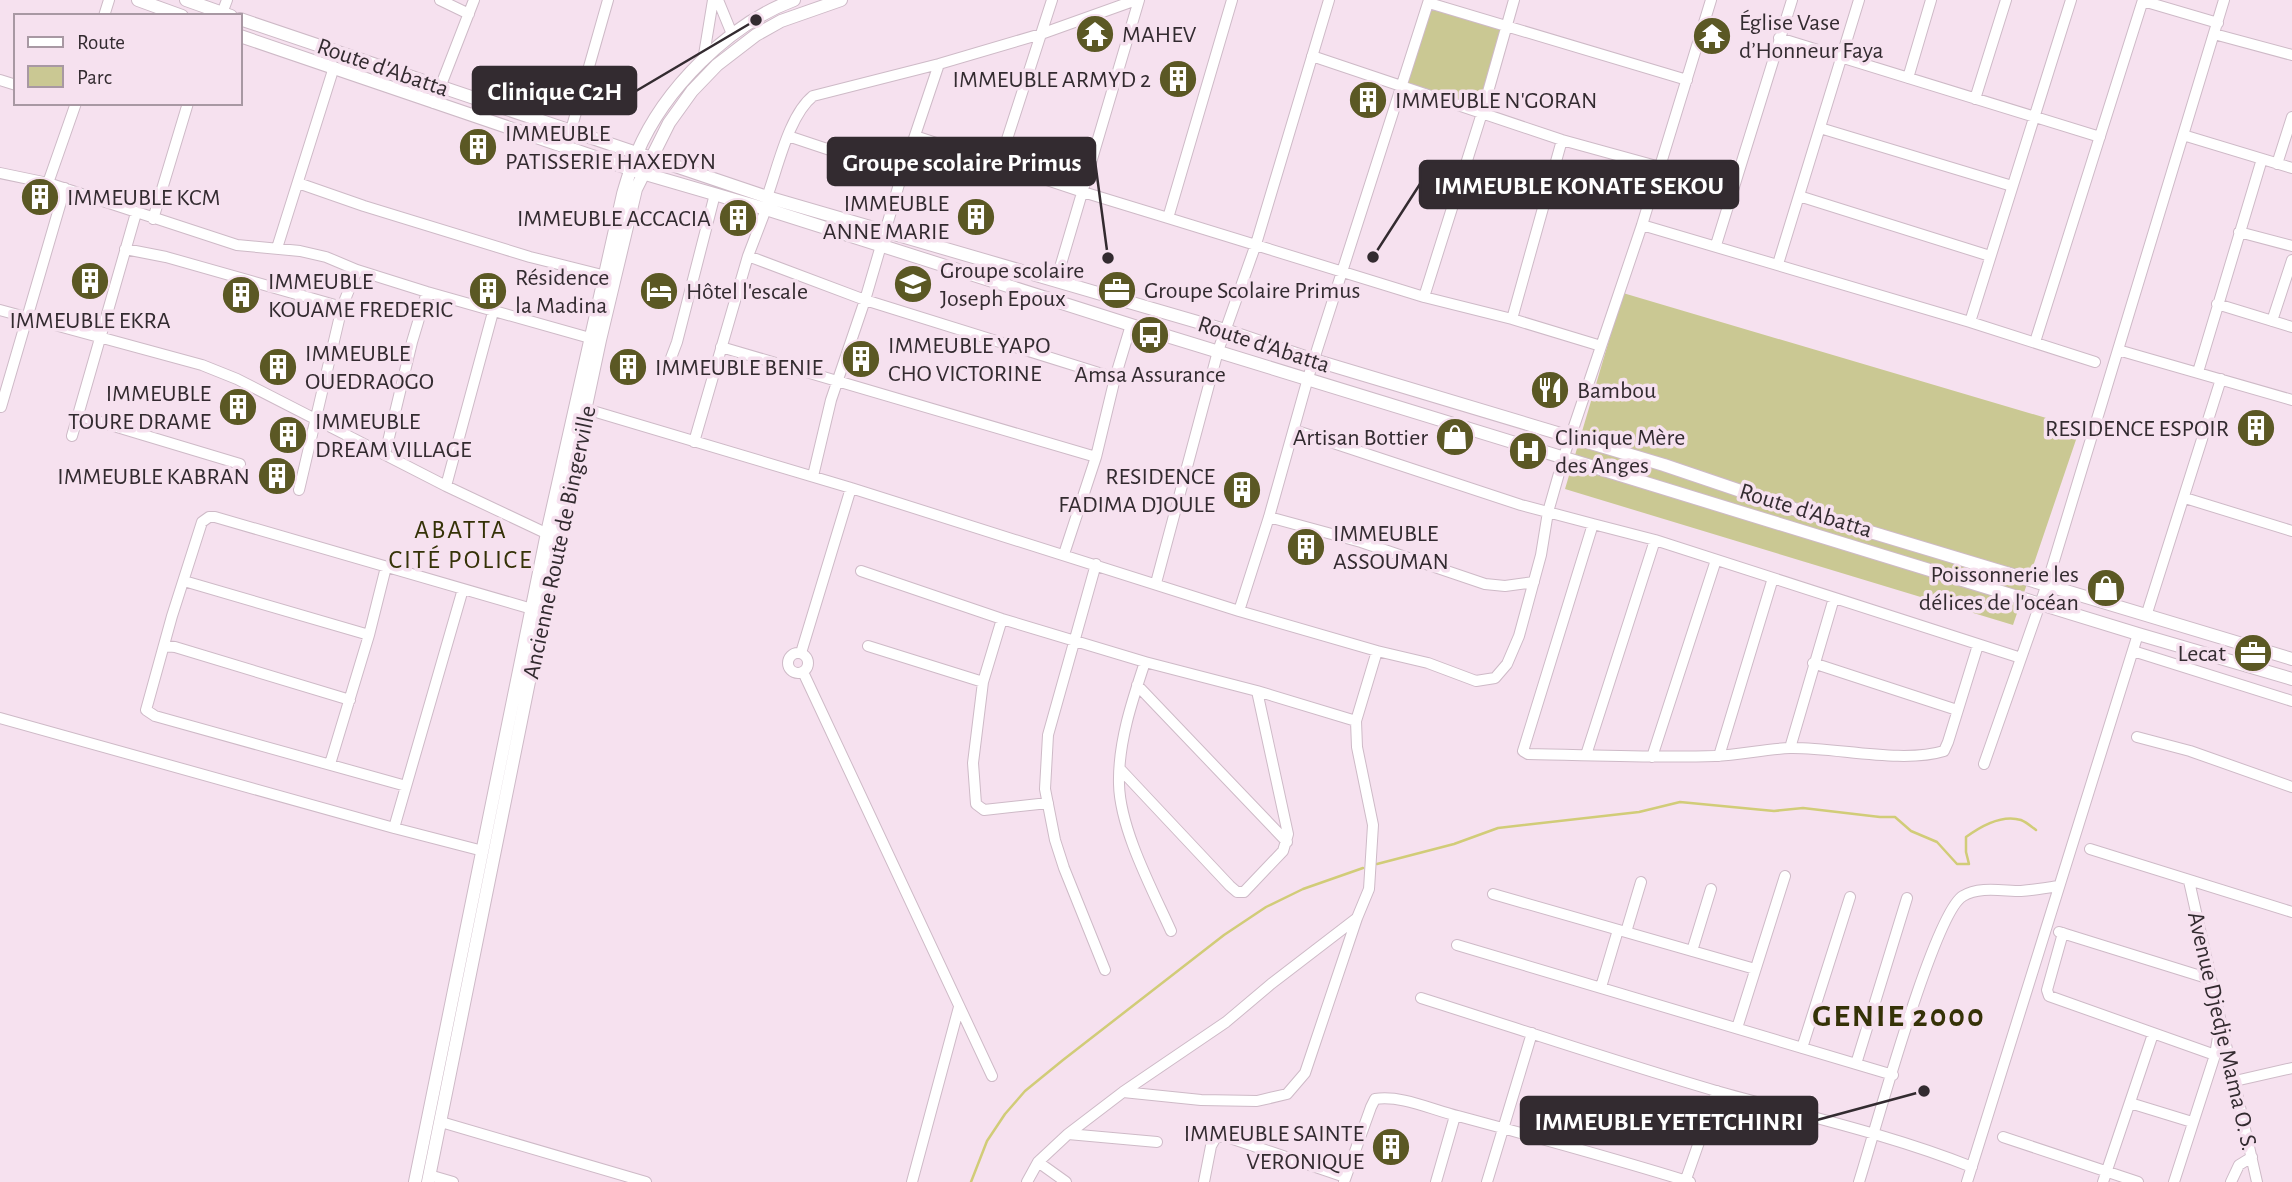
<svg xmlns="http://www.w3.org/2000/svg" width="2292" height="1182" font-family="'Alegreya Sans',sans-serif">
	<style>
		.green { fill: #cac893 }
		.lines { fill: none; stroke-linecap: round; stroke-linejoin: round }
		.stream { stroke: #d1cc78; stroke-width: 2.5 }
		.minor-casing { stroke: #cebac7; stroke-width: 12 }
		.tertiary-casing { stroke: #cebac7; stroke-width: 14 }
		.minor { stroke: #fff; stroke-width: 10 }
		.tertiary { stroke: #fff; stroke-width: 12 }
		.labels { text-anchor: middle; stroke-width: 7; stroke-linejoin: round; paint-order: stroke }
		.poi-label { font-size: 24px; fill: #332b30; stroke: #f6e1ef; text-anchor: start }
		.street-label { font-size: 24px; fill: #332b30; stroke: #f6e1ef }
		.neighbourhood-label { font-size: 26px; letter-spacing: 2px; fill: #353207; stroke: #f6e1ef }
		.district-label { font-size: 32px; font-weight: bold; letter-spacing: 2px; fill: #353207; stroke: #f6e1ef }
		.leader { fill: none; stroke: #332b30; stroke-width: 2.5 }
		.callout-dot { fill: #332b30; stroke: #f6e1ef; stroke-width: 2.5 }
		.callout { fill: #332b30; stroke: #332b30; stroke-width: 2.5 }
		.callout-label { font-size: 26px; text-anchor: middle; font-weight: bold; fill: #fff }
	</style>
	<rect width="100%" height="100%" fill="#f6e1ef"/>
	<path class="green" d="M1431,7L1503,28L1478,111L1406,84Z
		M1623,293L2080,428L2013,625L1565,489Z"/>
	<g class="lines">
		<path class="stream" d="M1377,864L1454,844L1498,828L1639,812L1680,802L1774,811L1803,808L1880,817H1895L1911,831L1937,842L1957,864H1969L1966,852V837C1981,826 2002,814 2021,820C2026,822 2032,827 2036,830
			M971,1182L987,1141L1005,1114L1025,1091L1063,1060L1224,935L1266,907L1303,889L1363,868"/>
		<g class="minor-casing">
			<path id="minor" d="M440,0L469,14
				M718,0L732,34
				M1232,0L1168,218L1424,297L1512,319L1601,346
				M2143,1L2218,23
				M1429,3L1687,80
				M104,16L109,0
				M221,16L227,0
				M2214,34L2292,55
				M1779,38L2100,137
				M1312,56L1562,140L1660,167
				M703,61L713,0
				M1908,78L1931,0
				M0,80L16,85
				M1975,99L2006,0
				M434,103L474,0
				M1820,128L2012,186
				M571,130L608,0
				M2183,135L2292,168
				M788,136L902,174L939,64
				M915,136L1083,192L1168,218
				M999,164L1052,0
				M2277,164L2292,117
				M0,173L48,183L237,245L300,251L326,257L357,270L427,292L597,340
				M48,183L76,103
				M298,183L364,206L530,257L610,277
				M1799,196L1990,256
				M767,197C778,167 789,115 813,96L939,64L1041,34L1136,0
				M153,219L188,103
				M1642,225L1970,322L2095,362
				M2239,232L2292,246
				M1716,245L1792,0
				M277,248L334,67
				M125,249L166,257L342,307
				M748,256L865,300L1115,378
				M1778,264L1859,0
				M1056,281L1139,0
				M1424,297L1482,113L1514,0
				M2217,304L2292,327
				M0,310L202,365L237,379L446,486L552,536
				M1512,319L1562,140
				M2272,321L2292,260
				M1970,322L2071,0
				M2035,342L2143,0
				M721,347L1096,457L1115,378L1131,325
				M2118,350L2292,400
				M668,366L677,342L715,194
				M2198,372L2262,159
				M1,407L65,188
				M586,409L851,488L1239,611L1377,651L1428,663L1476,681L1495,678L1507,664L1519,636L1541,555L1548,512L1564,456L1642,225L1711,0
				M77,415L240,464
				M1294,430L1521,505L1593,524
				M72,436L136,213
				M694,442L748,256L766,209
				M385,454L412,342L427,292
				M813,476L831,400L865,300L902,174
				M446,486L493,312
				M299,490L342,307L357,270
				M2185,498L2292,531
				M1269,517L1361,542L1485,584L1505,586L1534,582
				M1064,554L1096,457
				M1096,564L1048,735L1045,789L1055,840L1064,868L1105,970
				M861,571L1002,619L1145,662L1257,691L1356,721
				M184,581L369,635
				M1156,583L1218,351L1256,244L1329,0
				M463,589L394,828L483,851
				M1239,611L1269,517L1308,378L1429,0
				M2147,613L2221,379
				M1002,619L983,682L973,763L976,804L984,810L1048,803
				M1978,645L1948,742L1944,751C1902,764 1835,747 1790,748C1765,749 1740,755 1715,756C1653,758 1590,755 1528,754L1523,751L1593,524L1655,540L2021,658
				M164,646L175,647L350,700
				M868,646L983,682
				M2133,651L2292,701
				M788 663a10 10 0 1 1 20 0a10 10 0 1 1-20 0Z
				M801,653L851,488
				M1145,662C1132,701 1118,743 1119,784C1120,829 1152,889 1171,931
				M1813,663L1957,710
				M803,672L992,1076
				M1137,685L1287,842
				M0,718L394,828
				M2137,737L2190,751L2292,787
				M1790,748L1834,598
				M1586,755L1655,540
				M1719,756L1773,578
				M1652,757L1716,560
				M330,764L369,635L386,567
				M1984,764L2047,584L2224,0
				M1121,770L1230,886L1237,892H1244L1283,851L1288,834L1257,691
				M406,786L155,716L146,710L172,616L202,522L209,517H215L539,611
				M2090,849L2292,912
				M2189,881L2257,1182
				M1493,894L1755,969
				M1626,932L1641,882
				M2059,932L2210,979
				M2063,933L2047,990L2049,996L2215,1055
				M1457,945L1893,1075
				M1692,951L1711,889
				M1601,987L1618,930
				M1421,998C1519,1029 1617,1062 1716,1091C1802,1115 1889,1134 1972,1167
				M1737,1028L1785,876
				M1802,1048L1850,897
				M1856,1064L1907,898
				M2235,1081L2292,1068
				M1123,1092L1201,1100L1257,1101L1287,1094L1305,1073L1357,918
				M2130,1103L2192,1122
				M441,1122L646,1182
				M1068,1134L1157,1142
				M2003,1137L2138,1182
				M1038,1162L1066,1182
				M429,1175L453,1182
				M912,1182L959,1007
				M1027,1182L1038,1162L1068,1134L1123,1092L1226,1022L1271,984L1357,918L1369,889L1373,825L1357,747L1356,721L1377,651
				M1204,1182L1211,1146L1216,1137H1227L1345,1177
				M1344,1182L1371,1107L1375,1099C1403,1095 1432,1110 1458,1116C1536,1137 1613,1158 1690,1182
				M1436,1182L1455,1116
				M1487,1182L1532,1033
				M1685,1182L1717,1091
				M1859,1182C1873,1138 1934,912 1963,896C1979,886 2003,891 2021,891C2034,890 2046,888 2058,886
				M1967,1182L2138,634
				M2103,1182L2153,1034
				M2174,1182L2215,1055L2220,1025
				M2231,1182L2239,1165L2252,1157"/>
		</g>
		<g class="tertiary-casing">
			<path id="tertiary" d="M138,0L182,16
				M186,0L231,16
				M240,19L767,197L1225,330L1314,360L1664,465L1794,509L2292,659
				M240,36L642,173L766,209L1131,325L2138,634L2292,679
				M415,1182L547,533L623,194C627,180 631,166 637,153C664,89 729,24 794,0
				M428,1182L558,538L600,340L636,189L669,123L692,91L717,65L756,35L781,21L841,0"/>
		</g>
		<use href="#minor" class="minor"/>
		<use href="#tertiary" class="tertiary"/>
	</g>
	<defs>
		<g id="temple-disc" transform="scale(2.0125)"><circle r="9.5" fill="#5b5824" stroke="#f6e1ef"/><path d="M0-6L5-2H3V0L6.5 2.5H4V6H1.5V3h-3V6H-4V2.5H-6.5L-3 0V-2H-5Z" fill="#fff"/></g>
		<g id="building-disc" transform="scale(2.0125)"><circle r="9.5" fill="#5b5824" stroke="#f6e1ef"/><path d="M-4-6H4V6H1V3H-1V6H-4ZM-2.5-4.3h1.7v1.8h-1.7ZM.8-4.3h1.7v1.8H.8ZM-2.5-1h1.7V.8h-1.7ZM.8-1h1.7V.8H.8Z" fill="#fff"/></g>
		<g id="school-disc" transform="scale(2.0125)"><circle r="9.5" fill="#5b5824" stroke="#f6e1ef"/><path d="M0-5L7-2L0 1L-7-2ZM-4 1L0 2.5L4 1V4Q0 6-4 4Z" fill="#fff"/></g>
		<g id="office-disc" transform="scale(2.0125)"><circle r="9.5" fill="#5b5824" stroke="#f6e1ef"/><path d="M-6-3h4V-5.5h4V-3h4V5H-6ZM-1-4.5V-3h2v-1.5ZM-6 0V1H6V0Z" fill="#fff"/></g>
		<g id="hotel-disc" transform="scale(2.0125)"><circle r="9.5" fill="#5b5824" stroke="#f6e1ef"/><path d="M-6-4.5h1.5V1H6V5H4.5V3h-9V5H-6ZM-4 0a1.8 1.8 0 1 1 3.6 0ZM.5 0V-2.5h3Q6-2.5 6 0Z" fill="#fff"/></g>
		<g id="bus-disc" transform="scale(2.0125)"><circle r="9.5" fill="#5b5824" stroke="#f6e1ef"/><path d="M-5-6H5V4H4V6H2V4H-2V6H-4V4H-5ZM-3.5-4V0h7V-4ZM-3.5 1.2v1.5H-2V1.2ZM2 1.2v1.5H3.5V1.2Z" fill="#fff"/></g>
		<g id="restaurant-disc" transform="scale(2.0125)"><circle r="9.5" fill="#5b5824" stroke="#f6e1ef"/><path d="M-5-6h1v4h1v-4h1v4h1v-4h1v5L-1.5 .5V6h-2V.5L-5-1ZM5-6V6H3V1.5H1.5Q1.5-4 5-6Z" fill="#fff"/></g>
		<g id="shop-disc" transform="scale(2.0125)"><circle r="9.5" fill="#5b5824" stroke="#f6e1ef"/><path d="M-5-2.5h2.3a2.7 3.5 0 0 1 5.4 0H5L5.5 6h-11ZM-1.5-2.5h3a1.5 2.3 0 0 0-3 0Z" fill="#fff"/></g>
		<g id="hospital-disc" transform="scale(2.0125)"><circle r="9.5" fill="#5b5824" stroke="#f6e1ef"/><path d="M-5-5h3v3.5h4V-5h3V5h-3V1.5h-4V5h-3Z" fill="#fff"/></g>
	</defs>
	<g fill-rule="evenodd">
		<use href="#temple-disc" x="1095" y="34"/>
		<use href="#temple-disc" x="1712" y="36"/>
		<use href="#building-disc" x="1178" y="79"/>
		<use href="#building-disc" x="1368" y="100"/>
		<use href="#building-disc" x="478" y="147"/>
		<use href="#building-disc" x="40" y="197"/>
		<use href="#building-disc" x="976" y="217"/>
		<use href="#building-disc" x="738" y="218"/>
		<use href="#building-disc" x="90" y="281"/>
		<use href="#school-disc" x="913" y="284"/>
		<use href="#office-disc" x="1117" y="290"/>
		<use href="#building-disc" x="488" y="291"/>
		<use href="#hotel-disc" x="659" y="291"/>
		<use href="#building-disc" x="241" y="295"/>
		<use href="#bus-disc" x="1150" y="335"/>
		<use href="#building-disc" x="861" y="359"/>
		<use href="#building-disc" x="278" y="367"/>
		<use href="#building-disc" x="628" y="367"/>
		<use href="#restaurant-disc" x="1550" y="390"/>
		<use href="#building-disc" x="238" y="407"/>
		<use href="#building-disc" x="2256" y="428"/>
		<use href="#building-disc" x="288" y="435"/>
		<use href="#shop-disc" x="1455" y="437"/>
		<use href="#hospital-disc" x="1528" y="451"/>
		<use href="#building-disc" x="277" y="476"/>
		<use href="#building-disc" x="1242" y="490"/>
		<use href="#building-disc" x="1306" y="547"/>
		<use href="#shop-disc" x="2106" y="588"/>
		<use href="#office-disc" x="2253" y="653"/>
		<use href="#building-disc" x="1391" y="1147"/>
	</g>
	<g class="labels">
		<g class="poi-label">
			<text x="1739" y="30">Église Vase<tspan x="1739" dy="28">d’Honneur Faya</tspan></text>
			<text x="1122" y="42">MAHEV</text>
			<text x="1151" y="87" text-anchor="end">IMMEUBLE ARMYD 2</text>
			<text x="1395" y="108">IMMEUBLE N'GORAN</text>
			<text x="505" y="141">IMMEUBLE<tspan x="505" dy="28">PATISSERIE HAXEDYN</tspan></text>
			<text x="67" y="205">IMMEUBLE KCM</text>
			<text x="949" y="211" text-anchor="end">IMMEUBLE<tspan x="949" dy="28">ANNE MARIE</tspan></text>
			<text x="711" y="226" text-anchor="end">IMMEUBLE ACCACIA</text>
			<text x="940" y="278">Groupe scolaire<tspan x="940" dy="28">Joseph Epoux</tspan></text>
			<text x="515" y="285">Résidence<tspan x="515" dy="28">la Madina</tspan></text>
			<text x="268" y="289">IMMEUBLE<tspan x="268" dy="28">KOUAME FREDERIC</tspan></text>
			<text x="1144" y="298">Groupe Scolaire Primus</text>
			<text x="686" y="299">Hôtel l'escale</text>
			<text x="90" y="328" text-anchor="middle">IMMEUBLE EKRA</text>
			<text x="888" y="353">IMMEUBLE YAPO<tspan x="888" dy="28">CHO VICTORINE</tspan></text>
			<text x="305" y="361">IMMEUBLE<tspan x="305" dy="28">OUEDRAOGO</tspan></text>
			<text x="655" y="375">IMMEUBLE BENIE</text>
			<text x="1150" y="382" text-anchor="middle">Amsa Assurance</text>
			<text x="1577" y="398">Bambou</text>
			<text x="211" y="401" text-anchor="end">IMMEUBLE<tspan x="211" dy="28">TOURE DRAME</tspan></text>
			<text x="315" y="429">IMMEUBLE<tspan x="315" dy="28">DREAM VILLAGE</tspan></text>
			<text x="2229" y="436" text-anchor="end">RESIDENCE ESPOIR</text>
			<text x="1428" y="445" text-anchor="end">Artisan Bottier</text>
			<text x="1555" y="445">Clinique Mère<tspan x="1555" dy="28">des Anges</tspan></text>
			<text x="250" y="484" text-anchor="end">IMMEUBLE KABRAN</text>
			<text x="1215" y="484" text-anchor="end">RESIDENCE<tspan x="1215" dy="28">FADIMA DJOULE</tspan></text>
			<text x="1333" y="541">IMMEUBLE<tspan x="1333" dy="28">ASSOUMAN</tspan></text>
			<text x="2079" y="582" text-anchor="end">Poissonnerie les<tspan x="2079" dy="28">délices de l'océan</tspan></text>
			<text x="2226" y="661" text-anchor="end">Lecat</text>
			<text x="1364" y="1141" text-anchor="end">IMMEUBLE SAINTE<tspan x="1364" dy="28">VERONIQUE</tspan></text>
		</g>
		<g class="street-label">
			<text transform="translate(383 67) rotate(19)" y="8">Route d'Abatta</text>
			<text transform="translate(1264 344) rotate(18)" y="8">Route d'Abatta</text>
			<text transform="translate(1806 510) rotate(17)" y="8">Route d'Abatta</text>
			<text transform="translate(559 542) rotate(-78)" y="8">Ancienne Route de Bingerville</text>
			<text transform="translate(2223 1031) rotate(77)" y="8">Avenue Djedje Mama O. S.</text>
		</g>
		<g class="neighbourhood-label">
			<text x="461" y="538">ABATTA<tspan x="461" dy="30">CITÉ POLICE</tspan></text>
		</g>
		<g class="district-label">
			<text x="1899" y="1026">GENIE 2000</text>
		</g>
	</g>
	<path class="leader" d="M756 20L636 91M1108 258L1095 161M1373 257L1420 184M1924 1091L1817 1120"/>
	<g class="callout-dot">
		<circle cx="756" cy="20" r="7"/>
		<circle cx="1108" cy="258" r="7"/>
		<circle cx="1373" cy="257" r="7"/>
		<circle cx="1924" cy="1091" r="7"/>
	</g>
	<g class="callout">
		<rect x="473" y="67" width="163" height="47" rx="7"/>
		<rect x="828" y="138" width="267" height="47" rx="7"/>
		<rect x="1420" y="161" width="318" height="47" rx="7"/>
		<rect x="1521" y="1097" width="296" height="47" rx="7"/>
	</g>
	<g class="callout-label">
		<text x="555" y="100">Clinique C2H</text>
		<text x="962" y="171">Groupe scolaire Primus</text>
		<text x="1579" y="194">IMMEUBLE KONATE SEKOU</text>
		<text x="1669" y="1130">IMMEUBLE YETETCHINRI</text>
	</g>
	<rect x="14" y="14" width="228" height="91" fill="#f6e1ef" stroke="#a898a3" stroke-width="2"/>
	<rect x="28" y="37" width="35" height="10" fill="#ffffff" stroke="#a898a3" stroke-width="2"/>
	<text x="77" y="49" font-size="21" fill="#332b30">Route</text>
	<rect x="28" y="66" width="35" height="21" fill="#cac893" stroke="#a898a3" stroke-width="2"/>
	<text x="77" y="84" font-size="21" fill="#332b30">Parc</text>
</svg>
